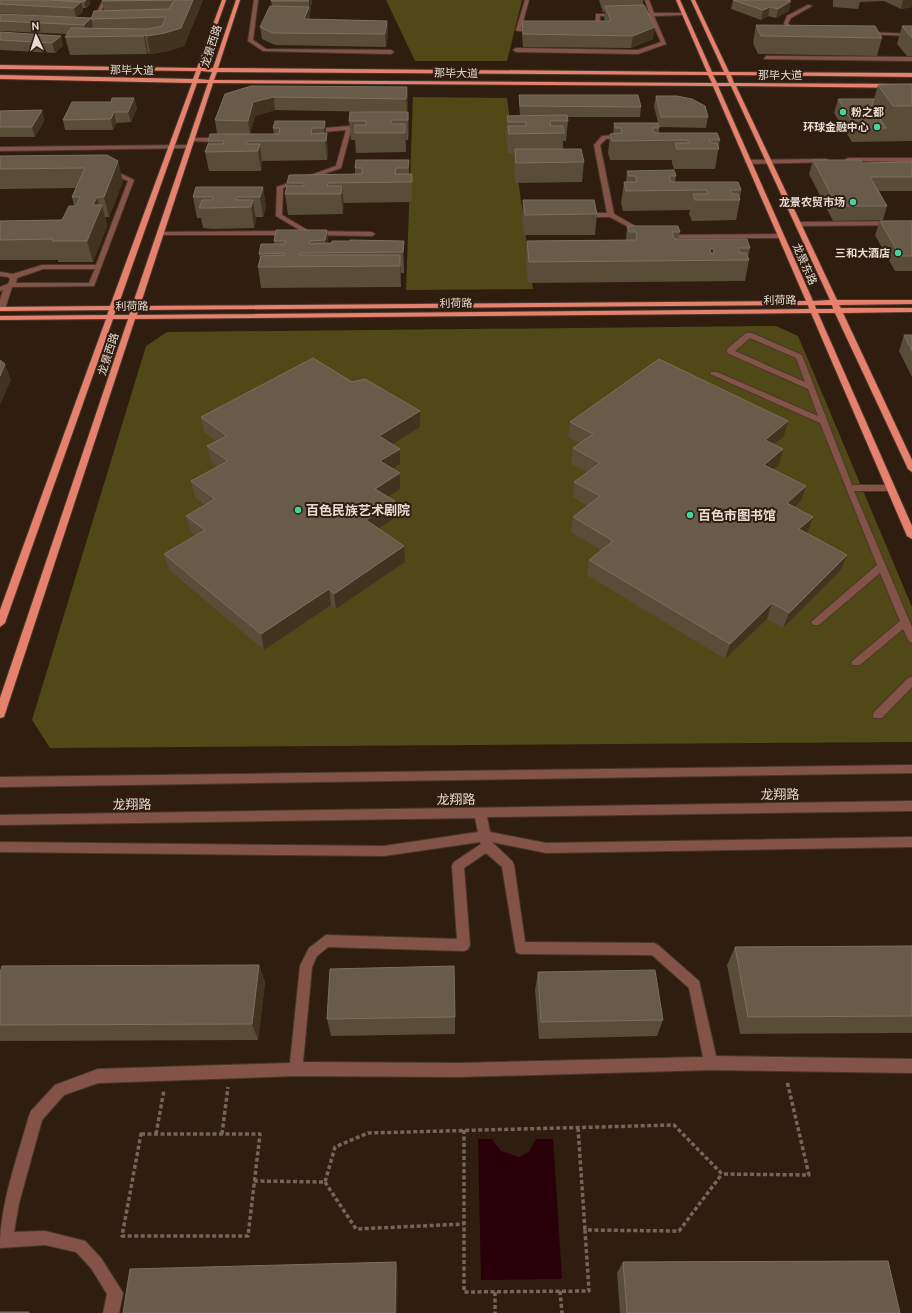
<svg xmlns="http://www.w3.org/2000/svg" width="912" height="1313" font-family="Cabin,'Noto Sans SC',sans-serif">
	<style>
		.green { fill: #514817 }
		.water { fill: #290009 }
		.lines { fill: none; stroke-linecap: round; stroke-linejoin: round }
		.minor-casing { stroke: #49382b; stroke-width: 2 }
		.major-casing { stroke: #49382b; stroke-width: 2 }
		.path { stroke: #75655a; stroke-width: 3.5; stroke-dasharray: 4 2.5; stroke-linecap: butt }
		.minor { fill: #835348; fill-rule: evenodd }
		.major { fill: #e5816d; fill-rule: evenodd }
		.wall { fill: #594c39; fill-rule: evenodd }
		.shaded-wall { fill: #423321 }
		.building { fill: #685b49; stroke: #7c6f5e; fill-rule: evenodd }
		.poi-dot { fill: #43d4a0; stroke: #2f1d10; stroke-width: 1.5 }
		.labels { text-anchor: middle; stroke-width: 4; stroke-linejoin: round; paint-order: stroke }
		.far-street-label { font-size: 11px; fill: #e7dbd2; stroke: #2f1d10 }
		.far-poi-label { font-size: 11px; font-weight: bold; fill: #e7dbd2; stroke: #2f1d10; text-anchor: end }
		.poi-label { font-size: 13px; font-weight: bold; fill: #e7dbd2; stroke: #2f1d10; text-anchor: start }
		.street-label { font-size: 13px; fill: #e7dbd2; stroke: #2f1d10 }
	</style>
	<rect width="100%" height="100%" fill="#2f1d10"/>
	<path class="green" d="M386,0H522L507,61H415Z
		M413,97L507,98L533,289L406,290Z
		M776,326L798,336L912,607V742L50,748L32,720L146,346L167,332Z"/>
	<path class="water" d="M478,1139H492L501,1151L519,1157L529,1152L536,1139H553L562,1279L481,1280Z"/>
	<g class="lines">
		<g class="minor-casing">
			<path id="minor" d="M103,0H107L95,23L91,24Z
				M254,0H258L253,40L266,49L391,50L394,52L391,54L263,51L248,41Z
				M525,0H529L521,29H535L537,31H518L516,30Z
				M645,0H649L654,13H684L686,14L684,15L654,16L666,44L638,54L516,52L513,50L516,48L638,50L661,42L649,16L634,15L649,13Z
				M808,5L812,6L791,18L788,23L791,27L799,31V33L787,29L784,23L787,16Z
				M596,14H618L620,15L618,16H600L599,30L593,31L591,30L595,29Z
				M867,32L912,34V36L865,34Z
				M766,56L912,57V61L764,59Z
				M349,126L357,128L351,130L341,168L283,188L282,215L309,231L372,232L375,234L372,236L308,235L276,216L277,187L336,166L346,130L313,133L310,131L313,129Z
				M623,135L625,136V138L606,139L600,145L614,214L644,231L645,232L642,234L610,217H585L582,215L585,213H607L594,145L602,136Z
				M191,138H221L224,140L221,142L189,141L188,140Z
				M191,145L192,146L189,148L0,151V147Z
				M848,158H912V162L846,161L845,160Z
				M826,159L828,160V162L748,164L745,162L748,160Z
				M113,170L134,180L94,286L12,287L5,309L0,311V300L3,290L0,291V287L8,284L10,279L8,277L0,276V272L13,274L42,265H96L128,181L106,172ZM43,269H95L89,283H16L17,278Z
				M912,221V225L798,226L795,224L798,222Z
				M160,232L288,231L291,233L288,235H158V233Z
				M666,235L780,234L783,236L780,238H664L663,237Z
				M746,333H752L802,355L852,485H891L895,488L891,491H854L912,627V643L909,642L903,629L860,665H852L851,662L900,621L880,573L819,625H813L811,622L877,565L820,423L710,374L711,372H717L818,416L808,389L727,353V349ZM750,338L796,358L805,382L735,351Z
				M912,677V687L882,718H874L873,715L874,712L908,678Z
				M912,765V773L0,787V777Z
				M912,801V811L487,817L490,832L546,843L912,837V847L546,853L492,842L512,861L514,865L525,942L654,943L658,945L699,981L716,1056L912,1059V1073L711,1070L459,1077L296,1076L98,1083L64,1095L42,1120L19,1203L14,1232L45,1231L85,1241L101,1258L120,1288L123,1293L119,1313H103L107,1294L91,1268L76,1252L45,1245L0,1248C0,1203 17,1159 29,1116L31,1111L55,1085L98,1069L290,1063L300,966L309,948L326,935L457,939L452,866L454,862L481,844L480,842L384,856L0,852V842L384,846L478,832L475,818L0,825V815ZM486,853L502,867L516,952L520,954L652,955L689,988L703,1057L459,1063L303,1062L312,967L317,956L328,947L464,951L468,949L470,945L464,868Z"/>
		</g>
		<g class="major-casing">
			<path id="major" d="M222,0H226L202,68H213L236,0H240L218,68L707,72L676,0H680L712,72H724L691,0H695L729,72L912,73V77L731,75L734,83L912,84V88L736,86L837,300H912V304L839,305L841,308H912V312L843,313L912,460V472L908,469L835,313H818L912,526V539L907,536L811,313L135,319L5,714L4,717L0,718V698L128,319H113L5,623L0,627V610L106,319L0,320V316L107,315L109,310L0,311V307L110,306L192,83L0,79V75L193,79L196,71L0,69V65L197,68ZM201,71L212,72L209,80L198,79ZM217,72L708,75L712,83L214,80ZM713,75H726L729,83H717ZM197,83H208L132,306H118ZM213,83L713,86L806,301L140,306ZM718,86H731L830,300L813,301ZM808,305L809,309L137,315L138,310ZM815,305H832L833,309H816ZM116,310H131L129,315H114Z"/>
		</g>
		<path class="path" d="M578,1128L585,1230
			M464,1130V1292L589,1291L585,1230L679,1231L722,1174
			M141,1134H260L248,1236H122Z
			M156,1134L164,1090
			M222,1134L228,1087
			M254,1181L325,1182L335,1147L368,1133L674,1125L722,1174L809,1175L787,1081
			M325,1182L356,1229L464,1224
			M560,1291L562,1313
			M495,1292V1313"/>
		<use href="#minor" class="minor"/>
		<use href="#major" class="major"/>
	</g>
	<path class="wall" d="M0,0H89L90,4L86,8H83V11L76,18L0,13Z
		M103,0H203L184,46L168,51L150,54L148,53L147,54L70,55L65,37L67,34L0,31V14L91,19L104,11L102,1Z
		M271,0H312L310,13V20L387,21L388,33L386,47L275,45L262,39L260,27L272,6Z
		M599,0H643V5L653,39L631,48L523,47L522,34V21H605L604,18L605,12H603Z
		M733,0L789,11L776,18L768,16L761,20L731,9Z
		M829,0H912V7L901,9L884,1L860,2L858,9L833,7V0Z
		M756,25L882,38L877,56L758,54L753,43Z
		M902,26H912V56H907L897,44Z
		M0,32L63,45L55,53L0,50Z
		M912,84V141L852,142L834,113L838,99H874L878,85Z
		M407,87L408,100L407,112H408L409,131L408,140H406V152L356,153L355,140H351L349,121L375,112L275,110L255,116L250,134H274L273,128L325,121L328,153L327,160L262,161V164L261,171H209L205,152L208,144V141L217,134L215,120L225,94Z
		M519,95L641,107L640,117H567L568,121L566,141H563V149L584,162L582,182L515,183L514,169V153H508L507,141L506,135L507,116L520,115L519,105Z
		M656,96L708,117L706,128L659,127L654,106Z
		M134,98L137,108L131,122L116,123L113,130H65L63,120L111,102Z
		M42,110L44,121L35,137H0V111Z
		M614,123L659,128V133L720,140L715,169H674L672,163V160H610L608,153L610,134H613Z
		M107,155L123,181L109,217H105L107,226L93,262H58V260H0V221L62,220L74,206L72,197L76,188L0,189V156Z
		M409,160V174H412V202L343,203V214L288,215L285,194L287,186V183L355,174V168Z
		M813,160L862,163L912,162V191H879L887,206L883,220L833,221L809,174Z
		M627,171L676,176L675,182L741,190L740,198V200L736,220L692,221L689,214L690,210L623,211L621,203L624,182H626Z
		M263,187L266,207L263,217H255L256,220L254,228L213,229L203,228L201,218H197L193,197Z
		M523,200L597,214L595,235H524L522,221Z
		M880,221H912V271H895L875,235Z
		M627,226L680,232L678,239L750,248L748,258L749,260L745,281L528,283L526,262L527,241L626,240ZM710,249H713L714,253H711Z
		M327,230L328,243L404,241V273H401V287L261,288L258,267L260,259L259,254L274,244V241Z
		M904,335H912V377L899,351Z
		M352,382L420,411V427L392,444L400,449V464L393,469L400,473V489L388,497L395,501L396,517L378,528L404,546L405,562L336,609L331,605L264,650L169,570L164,554L196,536L190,531L186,516L205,505L195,497L191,481L217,467L211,462L207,446L216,441L204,432L201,417Z
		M570,422L784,436L774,445L779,465L773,469L806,486L801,501L795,507L813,517L808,532L807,533L847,555L841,570L783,628L767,619L725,659L587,575L589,560L601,550L571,532L573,517L587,506L573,497L574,482L587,472L571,464L573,448L580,443L568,437Z
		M912,946V1033L740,1034L727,965L735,947Z
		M259,965L265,983L258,1040L0,1041V973Z
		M538,972L663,1020L657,1036L539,1039L535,990Z
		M455,1017V1034L331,1036L327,1019Z
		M623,1262L900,1313H620L617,1273Z"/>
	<path class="shaded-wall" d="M86,0H89L90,4L86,8L84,2Z
		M193,0H203L184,46L168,51L150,54L147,36L165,33Z
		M309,0H312L310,13V19L305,32L304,19L309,7Z
		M903,0H912V7L901,9Z
		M791,1L789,11L776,18L778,9Z
		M81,2L83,11L76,18L74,8Z
		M770,7L768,16L761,20L763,10Z
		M91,18L93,28L86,35L84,25Z
		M387,21L388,33L386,47L385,34Z
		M655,27L653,39L631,48L633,36Z
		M145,35L148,53L147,54L144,36Z
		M61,36L63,45L55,53L52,43Z
		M407,87L408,100L407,112L406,99Z
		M274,97L275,110L255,116L250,134L248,121L253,102Z
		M134,98L137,108L131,122L128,112Z
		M42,110L44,121L35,137L32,127Z
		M114,112L116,123L113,130L111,119Z
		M408,112L409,131L408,140Z
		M325,121L328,153L327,160L324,128Z
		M405,124L406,144V152L405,133Z
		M260,144L262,164L261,171L258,151Z
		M118,161L123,181L109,217L104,197Z
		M342,186L344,206L343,214L341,194Z
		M263,187L266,207L263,217L260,197Z
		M97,197L100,209L102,205L107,226L93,262L87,241L93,205Z
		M253,200L256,220L254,228L251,207Z
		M327,230L329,251L327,253L325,240Z
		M404,241V273L403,252Z
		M400,255L401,276V287L400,266Z
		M5,364L11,380L0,405V376Z
		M420,411V427L380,452L379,436Z
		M788,421L784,436L761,456L765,440Z
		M400,449V464L381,477L380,461Z
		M783,449L779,465L760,480L764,465Z
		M400,473V489L377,504L375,489Z
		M806,486L801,501L782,519L787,503Z
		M395,501L396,517L367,536L366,520Z
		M813,517L808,532L794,545L799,529Z
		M404,546L405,562L336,609L334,594Z
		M847,555L841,570L783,628L789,613Z
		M329,589L331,605L264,650L261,634Z
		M772,603L767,619L725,659L730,644Z
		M259,965L265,983L258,1040L252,1024Z
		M396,1262L398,1273L397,1313H395Z"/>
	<path class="building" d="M0,0H50L81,2L74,8L0,4Z
		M54,0H86L84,2Z
		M103,0H172L102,1Z
		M174,0H193L181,28L165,33L147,36L145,35L144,36L65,37L71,28L148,29L162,26L166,17L91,19L94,11L169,9Z
		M271,0H309L308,1H271Z
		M733,0H785L791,1L778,9L770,7L763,10Z
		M644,5L655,27L633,36L523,34L522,21H611L605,6Z
		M270,6L309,7L304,19L387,21L385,34L273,33L260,27Z
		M0,14L91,18L84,25L0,21Z
		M756,25L875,26L882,38L761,36Z
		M902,26H912V38Z
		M0,32L61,36L52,43L0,40Z
		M912,84V106H893L878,85Z
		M251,86L407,87L406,99L274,97L253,102L248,121L215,120L225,94Z
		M519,95H638L641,107L520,106Z
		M656,96H677L692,99L705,106L708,117H661Z
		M112,98H134L128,112H114L111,119L63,120L72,102H111Z
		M838,99H874L872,106L886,128H856Z
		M42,110L32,127H0V111Z
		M350,112H408V120H391V124H405V133H355V125H366V121H349Z
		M567,115L568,121H550L551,126H563L564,133L509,134L508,126H526V122H508L507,116Z
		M275,121H325L324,128H312L311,134L327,133L326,141H247L246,144H260L258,151L205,152L208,144H223L224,141H208L210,134H279L280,128H273Z
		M614,123H658L659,128H652L654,133H717L720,140H709L711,143H717L719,149H677L675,143H689L687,140L612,141L610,134L622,133L621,128H615Z
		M515,149H581L584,162L516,163Z
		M107,155L118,161L104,197H97L93,205H102L87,241H52L53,239L0,240V221L62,220L69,206H76L80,197H72L85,168L0,169V156Z
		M356,160H409L408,168H396L395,174H412V182L328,183L327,186H342L341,194H285L287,186H304V183H287L289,175L362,174V168H355Z
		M813,160H860L862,163L912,162V177H870L887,206H837Z
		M674,170L676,176H669L671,182H738L741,190H730L732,194H738L740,200H695L693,194H708L706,190L626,191L624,182H637L635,176H629L627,171Z
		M196,187H263L260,197H237L236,200H253L251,207L210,208H199L202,200H212L213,197H193Z
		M523,200H594L597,214L525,215Z
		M880,221H912V256H900Z
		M627,226H678L680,232H672L674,239H747L750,248H738L740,253H746L749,260L529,262L527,241L637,240L636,232H629ZM710,249H713L714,253H711Z
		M276,230H327L325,240L310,241L309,244L332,243V241H350V240L404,241L403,252L299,253V255H400V266L258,267L261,256L285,255V253L259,254L261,244H285L286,241H274Z
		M904,335H912V351Z
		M313,358L352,382L365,379L420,411L379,436L400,449L380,461L400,473L375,489L395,501L366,520L404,546L334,594L329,589L261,634L164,554L205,530L186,516L215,499L191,481L228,461L207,446L227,436L201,417Z
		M659,359L788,421L765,440L783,449L764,465L806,486L787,503L813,517L799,529L847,555L789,613L772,603L730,644L589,560L613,541L573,517L600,496L574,482L600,463L573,448L593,434L570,422Z
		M0,360L5,364L0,376Z
		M912,946V1016L748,1017L735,947Z
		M259,965L252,1024L0,1025V973L2,966Z
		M454,966L455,1017L327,1019L330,969Z
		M655,970L663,1020L541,1022L538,972Z
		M888,1261L900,1313H627L623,1262Z
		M396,1262L395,1313H123L130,1269Z
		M0,1312H29V1313H0Z"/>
	<g class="poi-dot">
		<circle cx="843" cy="112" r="4"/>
		<circle cx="877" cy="127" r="4"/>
		<circle cx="853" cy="202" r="4"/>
		<circle cx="898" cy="253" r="4"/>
		<circle cx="298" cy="510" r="4"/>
		<circle cx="690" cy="515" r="4"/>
	</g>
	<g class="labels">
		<g class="far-street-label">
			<text transform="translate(211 46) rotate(-72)" y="4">龙景西路</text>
			<text transform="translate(132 70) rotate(1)" y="4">那毕大道</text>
			<text transform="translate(456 73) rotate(1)" y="4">那毕大道</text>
			<text x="780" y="79">那毕大道</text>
			<text transform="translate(805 264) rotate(66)" y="4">龙景东路</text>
			<text transform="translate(780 300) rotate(-1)" y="4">利荷路</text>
			<text transform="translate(456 303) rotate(-1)" y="4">利荷路</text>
			<text transform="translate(132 306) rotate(-1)" y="4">利荷路</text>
			<text transform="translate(108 354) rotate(-72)" y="4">龙景西路</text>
		</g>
		<g class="far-poi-label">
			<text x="851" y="116" text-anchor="start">粉之都</text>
			<text x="869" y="131">环球金融中心</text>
			<text x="845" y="206">龙景农贸市场</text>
			<text x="890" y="257">三和大酒店</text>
		</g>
		<g class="poi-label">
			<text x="306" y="515">百色民族艺术剧院</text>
			<text x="698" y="520">百色市图书馆</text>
		</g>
		<g class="street-label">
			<text transform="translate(780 794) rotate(-1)" y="5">龙翔路</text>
			<text transform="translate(456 799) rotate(-1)" y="5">龙翔路</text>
			<text transform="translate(132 804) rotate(-1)" y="5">龙翔路</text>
		</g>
	</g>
	<g transform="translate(36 36) rotate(356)" stroke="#2f1d10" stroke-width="3" paint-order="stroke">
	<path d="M0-3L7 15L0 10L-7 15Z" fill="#e7dbd2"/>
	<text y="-6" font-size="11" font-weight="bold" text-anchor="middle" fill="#e7dbd2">N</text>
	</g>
</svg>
